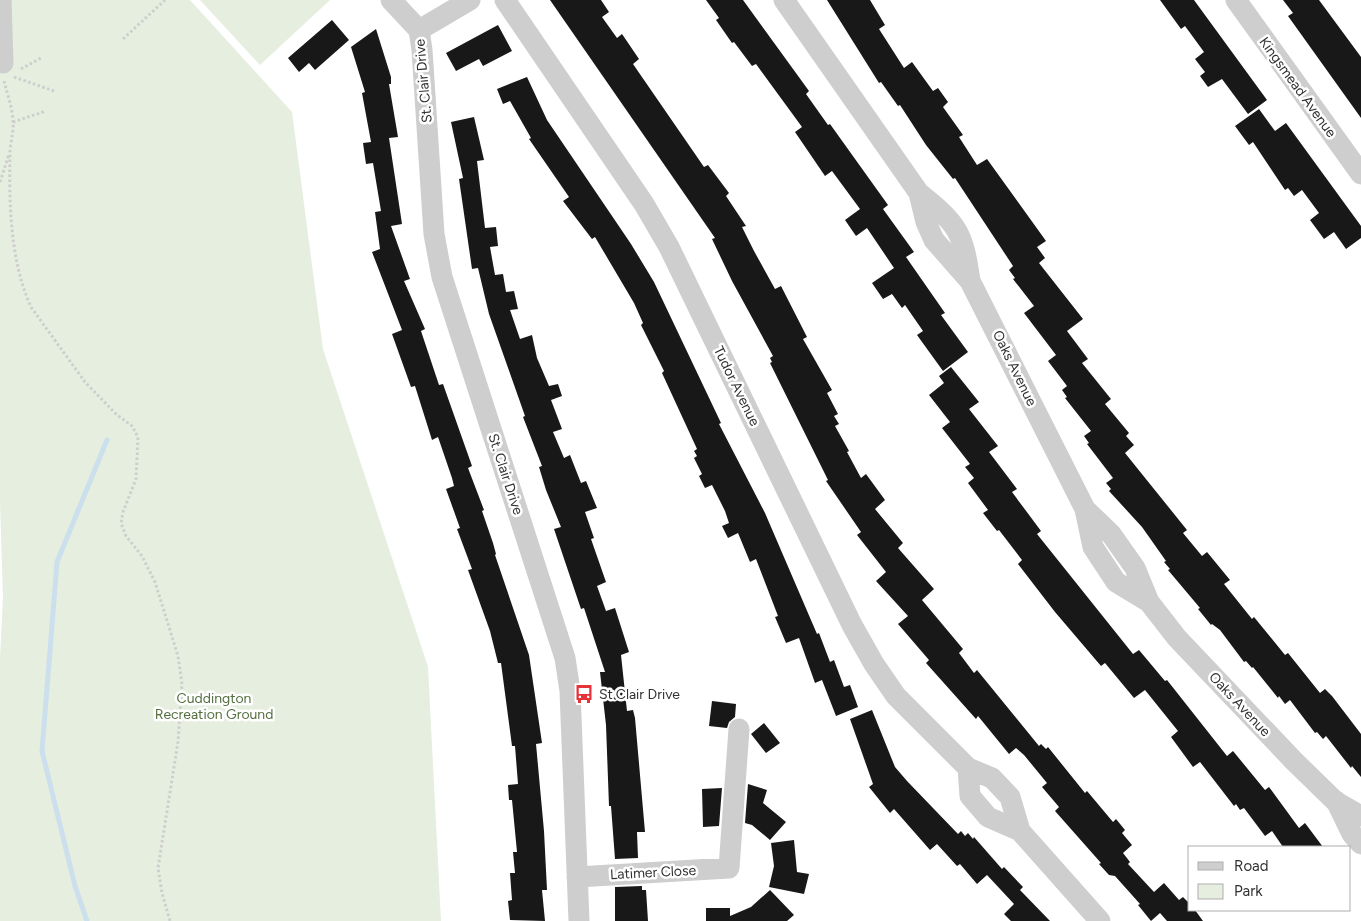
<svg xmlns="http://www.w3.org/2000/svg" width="1361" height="921" font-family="Figtree,sans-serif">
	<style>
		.green { fill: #e6eedf }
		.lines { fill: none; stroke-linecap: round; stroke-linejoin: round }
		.stream { stroke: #cbdfed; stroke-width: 5 }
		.building { fill: #181818 }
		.path { stroke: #cecece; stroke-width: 3; stroke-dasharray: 2.5 2.5; stroke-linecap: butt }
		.minor { stroke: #cecece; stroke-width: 21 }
		.labels { text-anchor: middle; stroke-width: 5; stroke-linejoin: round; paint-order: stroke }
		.street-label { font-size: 14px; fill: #313131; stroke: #fff }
		.poi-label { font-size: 14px; fill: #313131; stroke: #fff; text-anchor: start }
		.park-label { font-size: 14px; fill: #526e3d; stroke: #fff }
	</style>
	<rect width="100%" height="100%" fill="#fff"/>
	<path class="green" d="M0,0H190L292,112L323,349L428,667L441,921H0V658L3,597L0,501Z
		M200,0H330L260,65Z"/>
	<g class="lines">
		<path class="stream" d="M87,921L75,886L42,751L57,562L107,440"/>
	</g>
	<path class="building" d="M550,0H601L609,12L602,17L617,38L622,34L639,59L633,64L704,167L708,165L729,193L726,196L746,226L742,227L754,251L775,289L781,286L807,337L803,339L832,390L827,393L838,414L834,416L839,424L835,426L849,451L847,452L861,478L866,474L885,500L875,509L903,543L898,548L934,589L922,600L963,649L959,653L974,673L977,670L1039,746L1041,744L1046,749L1048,747L1085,793L1087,791L1113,822L1116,819L1125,830L1122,833L1132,845L1123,853L1130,862L1128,864L1154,892L1164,883L1179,900L1183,897L1190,904V910H1195L1203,921H1167L1160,913L1151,921L1138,905L1140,904L1115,876L1109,875L1099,864L1101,863L1055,811L1059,807L1042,787L1047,783L1024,755L1016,748L1009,754L978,716L976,719L926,663L929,660L898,624L908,616L876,581L886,572L857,535L861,532L826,481L828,480L825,474L770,363L772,362L770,358L773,356L732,281L712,239L715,238Z
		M706,0H743L809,91L806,94L828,125L830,124L888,205L883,209L914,252L906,257L945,313L941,315L968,352L943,371L917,335L923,331L905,305L902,308L892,294L883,299L872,283L894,268L867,228L856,236L845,220L860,209L832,171L825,176L795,132L802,127L756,64L752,66L734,42L732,43L716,20L719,18Z
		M827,0H870L885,25L879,29L904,68L912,62L933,91L938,88L948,102L943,107L963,135L959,137L977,165L987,159L1046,241L1037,247L1045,258L1039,263L1083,319L1067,331L1088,359L1082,363L1111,399L1105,404L1129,433L1126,436L1134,445L1125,453L1187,530L1183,533L1202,556L1207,552L1230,580L1224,584L1252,619L1254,617L1285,655L1288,653L1320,693L1325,689L1332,696L1361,734V777L1352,766L1351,768L1326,736L1323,739L1317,732L1315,733L1290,700L1285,704L1279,696L1278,698L1253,667L1252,668L1246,661L1244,662L1220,630L1212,624L1211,625L1198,609L1200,608L1168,570L1170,569L1164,562L1166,561L1142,527L1109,491L1111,489L1106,483L1113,478L1087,444L1089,443L1084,436L1091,431L1065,398L1067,397L1062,390L1067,386L1048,361L1056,355L1024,313L1034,306L1013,279L1015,278L1009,270L1013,266L955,178L953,179L926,145L900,105L898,106L881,82L879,83Z
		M1160,0H1194L1267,100L1248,114L1222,79L1208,87L1200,76L1205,72L1195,59L1204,52L1185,26L1181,29Z
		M1283,0H1319L1361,57V118L1288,16L1293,13Z
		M332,20L349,40L315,70L309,63L299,72L288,58Z
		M498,25L512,51L483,66L479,59L456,71L446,53Z
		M376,29L391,77V84H389L398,137L389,138L402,224L391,226L410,279L404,281L425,329L421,331L439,385L443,384L472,466L468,468L484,510L482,511L493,543L496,554L495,555L529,655L542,743L536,744L544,831L547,890H542L545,921L510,920L508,901L512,900L510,873H515L513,852H517L512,800H509L508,785L518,784L515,746H512L501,663H498L490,631L468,570L472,569L457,529L460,528L446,489L454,486L452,478L438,437L432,440L415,386L411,387L392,334L402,330L372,252L380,249L375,212L381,211L373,163L366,164L363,143L371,142L362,93L365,92L351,47Z
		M527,77L547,120L631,244L654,282L721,423L719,424L765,513L817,634L819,633L830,662L834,660L844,687L850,685L858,707L836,716L822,680L815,683L799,638L786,643L775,617L778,616L756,559L750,562L738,533L728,538L722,526L729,523L725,511L712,485L705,488L699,476L702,474L694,458L697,456L694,451L697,449L662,373L664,371L641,325L643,323L634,303L595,237L592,239L563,201L569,197L529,139L531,138L510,101L503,104L497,89Z
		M1259,109L1275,131L1286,123L1361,226V238L1346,249L1334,232L1324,239L1310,220L1319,213L1302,190L1294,196L1288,188L1285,190L1253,142L1249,145L1235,126Z
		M474,117L484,160L477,161L485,228L496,227L498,246L490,247L495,275L503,274L506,292L514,291L518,309L510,310L520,339L532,335L537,358L549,386L558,384L562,396L551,400L562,429L553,432L564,458L570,455L581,483L586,481L597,508L585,512L594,538L591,539L606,582L597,586L606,611L615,608L629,652L621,655L627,711L633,710L635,718L645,832H637L638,858L615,859L611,806H609L606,725L600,672H605L584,608L581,609L554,529L561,527L546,490L539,467L542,466L523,417L525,416L489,314L478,268L472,269L459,179L463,178L451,122Z
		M951,367L979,402L969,409L998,446L989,452L1017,489L1012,492L1041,531L1037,534L1133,654L1139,650L1165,681L1167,680L1227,756L1233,751L1265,790L1269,787L1299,828L1305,823L1323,847H1283L1272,831L1265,836L1244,808L1240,810L1236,804L1234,806L1200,762L1193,767L1171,737L1178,731L1145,690L1134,698L1105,663L1101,666L1055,612L1018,564L1022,560L999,530L997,531L983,513L988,510L968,483L974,478L965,467L970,464L942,428L950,422L929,395L944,383L939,376Z
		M712,701L736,704L735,717L729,722L727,728L709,726Z
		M872,710L895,767L907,781L958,834L961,831L965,836L968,833L973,839L974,837L1002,869L1004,867L1023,887L1020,890L1050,921H1011L1004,914L1014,904L987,875L977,884L960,864L957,866L937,844L930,850L894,809L890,813L869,787L873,784L850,719Z
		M764,723L780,743L766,753L751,734Z
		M748,784L767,790L763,803L786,822L770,840L752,825L745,823Z
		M722,788L719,826L703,827L702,789Z
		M794,840L797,872L809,874L804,894L769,887L774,866L771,843Z
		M642,886V890H646L648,921H615V887Z
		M770,890L794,915L787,921H706V908H730V916L751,907Z"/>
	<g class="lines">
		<path class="path" d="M123,39L165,0
			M21,69L41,58
			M14,77L54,91
			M4,81C7,94 13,109 13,122C14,132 10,143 10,153C9,203 10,261 31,307L85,382L116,414L132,426L138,437L136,479L123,512L121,523L126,536L142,556L155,582L178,656L182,684L178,742L158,868L162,893L170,921
			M13,122L46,111
			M0,182L9,154"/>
		<path class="minor" d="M1,0L3,63
			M391,0L419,30
			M505,0L644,204L669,247L852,625L874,664L896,696L968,768L992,778L1010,797L1020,831
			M784,0L919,193C958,224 963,232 970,281
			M1236,0L1361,174
			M419,30L422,50L434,234L442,277L565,658L570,691L579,921
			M419,30L470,0
			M919,193L926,222L934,240L970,281L1085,509L1093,547L1116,582L1149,602
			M1085,509L1111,534L1135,568L1149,602L1177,638L1294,761L1335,801L1361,816
			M968,768L970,796L988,817L1020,831L1100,921
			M1336,801L1352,834L1361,844
			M577,877L729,868L739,729"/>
	</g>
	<defs>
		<g id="bus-bare" transform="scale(1.5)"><path d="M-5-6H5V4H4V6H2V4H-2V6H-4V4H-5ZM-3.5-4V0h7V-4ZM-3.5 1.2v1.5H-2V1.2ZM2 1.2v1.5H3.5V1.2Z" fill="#e8323a" stroke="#fff" stroke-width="2.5" paint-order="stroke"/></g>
	</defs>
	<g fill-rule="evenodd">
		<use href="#bus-bare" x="584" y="694"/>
	</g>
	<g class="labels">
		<g class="street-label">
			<text transform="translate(423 81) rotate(-95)" y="5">St. Clair Drive</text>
			<text transform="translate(1298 87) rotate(54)" y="5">Kingsmead Avenue</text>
			<text transform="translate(1015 368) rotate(64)" y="5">Oaks Avenue</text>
			<text transform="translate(737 386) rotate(64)" y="5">Tudor Avenue</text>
			<text transform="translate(506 474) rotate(72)" y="5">St. Clair Drive</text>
			<text transform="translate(1240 704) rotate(47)" y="5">Oaks Avenue</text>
			<text transform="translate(653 872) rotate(-3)" y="5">Latimer Close</text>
		</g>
		<g class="poi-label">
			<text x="599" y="699">St.Clair Drive</text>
		</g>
		<g class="park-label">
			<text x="214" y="703">Cuddington<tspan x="214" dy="16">Recreation Ground</tspan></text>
		</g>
	</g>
	<rect x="1188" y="846" width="162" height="65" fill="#ffffff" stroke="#adadad"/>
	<rect x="1198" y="862" width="25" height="8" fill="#cecece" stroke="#adadad"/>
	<text x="1234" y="871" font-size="15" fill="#313131">Road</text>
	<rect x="1198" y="884" width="25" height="15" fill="#e6eedf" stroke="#adadad"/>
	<text x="1234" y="896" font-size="15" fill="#313131">Park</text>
</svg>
